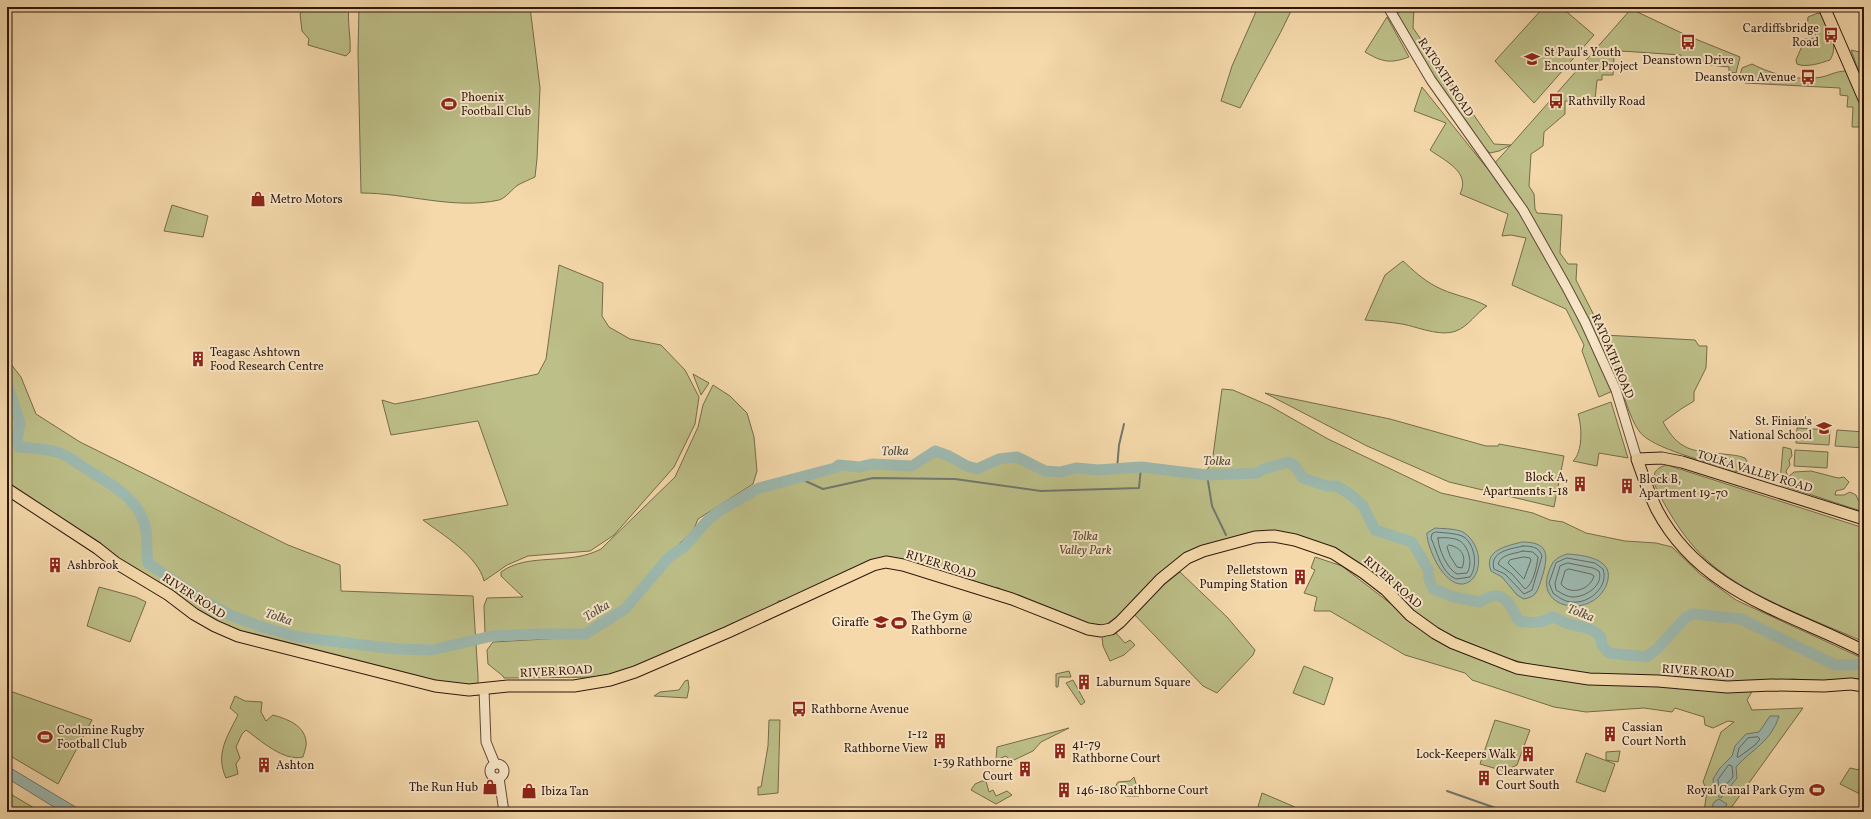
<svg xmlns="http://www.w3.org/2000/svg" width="1871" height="819" font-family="Vollkorn,serif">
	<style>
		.green { fill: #bdbf88; stroke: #766b4a }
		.water { fill: #9db9af; stroke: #71786e }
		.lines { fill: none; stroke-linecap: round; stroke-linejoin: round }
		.shore { stroke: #66685e; stroke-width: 1 }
		.stream { stroke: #71786e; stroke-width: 2 }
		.river { stroke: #9db9af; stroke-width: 11 }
		.minor-casing { stroke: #604834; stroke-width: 11 }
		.major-casing { stroke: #2f170d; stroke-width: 13 }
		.minor { stroke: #f8e6c8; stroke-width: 9 }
		.major { stroke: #f5d9ab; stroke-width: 11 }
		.labels { text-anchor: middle; stroke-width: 4; stroke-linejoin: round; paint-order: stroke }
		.poi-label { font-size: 12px; fill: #2f170d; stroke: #f8e6c8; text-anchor: start }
		.street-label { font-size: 12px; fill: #2f170d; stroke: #f8e6c8 }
		.park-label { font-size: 12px; font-style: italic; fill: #5a4932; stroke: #f8e6c8 }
		.water-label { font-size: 13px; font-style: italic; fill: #565046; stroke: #f8e6c8 }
	</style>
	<rect width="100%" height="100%" fill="#f5d9ab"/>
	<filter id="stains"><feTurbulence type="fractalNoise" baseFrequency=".005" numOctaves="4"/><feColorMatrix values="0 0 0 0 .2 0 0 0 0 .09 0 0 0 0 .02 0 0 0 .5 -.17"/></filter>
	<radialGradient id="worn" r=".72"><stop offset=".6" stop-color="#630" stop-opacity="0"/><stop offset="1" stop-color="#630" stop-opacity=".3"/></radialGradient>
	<path class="green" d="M305,7H349C347,21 351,37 350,52L346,56L308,45L309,39L302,31L300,14Z
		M359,7H530L540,88L537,159L535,177C529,180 523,182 518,185C512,189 506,198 499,200C454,210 407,193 361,193L358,52Z
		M1258,7H1293C1277,42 1257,74 1240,108L1221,101L1232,66Z
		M1406,7H1414L1413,28L1494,144L1511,145L1631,9L1688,36L1740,57L1736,73L1729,72V67L1681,62V55L1621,51L1614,57L1613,75H1602V80H1597L1595,99L1570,98V101H1565V114L1544,132L1543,146L1531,154L1529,186L1534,194L1535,209L1537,213L1562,215L1560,253L1568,264H1577L1576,280L1604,335L1695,340L1699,346H1707L1706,368L1694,392V401L1681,409L1663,422C1679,451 1692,451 1723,454C1731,455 1738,455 1745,458L1747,461L1743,471L1741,472L1734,471C1711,462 1651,449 1639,431C1630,419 1623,392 1617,377L1611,381L1615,390L1599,397L1582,351L1584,345L1566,309L1512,285L1526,238L1511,235L1502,236L1508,214L1460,194C1471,172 1445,161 1430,150L1446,123L1414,111L1422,87L1486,167L1508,188L1493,165L1511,145L1499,151L1490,153C1479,145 1474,131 1466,121C1461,113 1453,107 1448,99C1429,72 1413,44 1397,14Z
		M1544,7H1561L1594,35L1534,103L1495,61Z
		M1818,13L1824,15C1829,29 1839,46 1830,60C1821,63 1806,68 1797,64L1796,60L1805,39L1815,38L1816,32L1807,29L1808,17Z
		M1387,17L1409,57C1390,64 1382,62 1365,52Z
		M1851,50L1864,53V86Z
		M1752,64C1774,75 1797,81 1822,77C1830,75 1837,71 1846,71C1862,90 1864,108 1864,132H1861V127H1852L1853,107H1847L1848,96L1840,95V88L1745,83L1740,75L1742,68Z
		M172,205L208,216L203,237L164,231Z
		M1403,261C1413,270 1422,279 1435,286C1451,295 1470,297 1487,306C1476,313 1469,326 1456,331C1440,337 1418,327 1402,324C1390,322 1377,321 1365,320L1385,275Z
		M559,265L603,283L602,316L609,327L630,339L661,345L685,370L699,397L695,424L674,467L614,535L590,551L528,556L507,565L484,581C478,556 443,535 423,520L508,505L478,421L391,435L382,400L395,404L426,398L538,374L546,359Z
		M7,359L21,377L36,414L80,442L288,545L340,565L341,591L473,596L478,676V682L475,687L434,682L239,634L185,602L7,486Z
		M693,374L709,383L701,395Z
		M713,385L730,396L747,413L754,437L757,471L753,484L698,519L693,531L680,543L671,556L685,546L708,520L719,511L754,491L835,468L839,465L859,467L872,464L912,466L935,451L949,456L967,466L977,469L999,459L1017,457L1045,471L1060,472L1076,468L1098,470L1141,467L1203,475L1212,463L1222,389L1233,390L1270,406L1328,439L1441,493L1533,513L1550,520L1563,522L1586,533L1625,541L1656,543L1672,547L1700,574L1736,600L1864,659V679H1847L1819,682L1793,679L1737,684L1598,675L1546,669L1506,658L1447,634L1412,611L1360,565L1283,533L1188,552L1116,621L1106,626L1088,624L1003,591L999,588L990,587L894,558L787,600L778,601L777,604L656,659L605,677L504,678L503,676L488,664L487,650L493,642L581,637L602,621L625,609L666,561L638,590L626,605L582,634L547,633L497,640L485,634L484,606L487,598L523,597L501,576V572C528,552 569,566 601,549L675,477L698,427L703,405Z
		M1265,393L1390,419L1486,446H1498L1499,444L1564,456L1554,507L1449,482L1367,446Z
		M1611,402L1628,458L1599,453L1597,466L1573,461C1583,452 1582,426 1578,414Z
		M1797,428L1830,430L1829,445L1796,443Z
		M1837,430L1864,432V448L1835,446Z
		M1783,447L1791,449L1792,456L1789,460L1790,465L1786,471L1788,477L1794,472L1811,471L1838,478L1844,477L1849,482L1844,489L1836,491L1835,495H1844L1850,492L1856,495L1858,500L1864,504V512L1781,485L1780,482Z
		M1795,450L1828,452L1827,468L1794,466Z
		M1667,465L1864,528V642C1815,620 1750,598 1710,563C1687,543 1671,517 1657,490C1651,477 1653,468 1667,465Z
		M1315,557L1342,566L1417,624L1520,671L1753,690L1747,700L1752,710L1803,708L1728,812H1704L1707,790L1703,782L1721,732L1734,722L1728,721L1713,728L1705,725L1704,717L1675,708L1672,712L1644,708L1586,712L1554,707L1472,680L1465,673L1405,655L1330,611H1314L1317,597L1304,593L1315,570L1311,568Z
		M1180,572L1227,617L1255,650L1253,655L1217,693L1203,686L1131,611Z
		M99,587L136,597L146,602L130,642L87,626Z
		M1115,632L1125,643L1130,640L1135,645L1124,655L1110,661L1103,646L1102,637Z
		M1304,666L1333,678L1324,705L1293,693Z
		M1069,671L1071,677H1059L1058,687H1056V674Z
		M688,680L689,688L687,698L654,696L660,692L679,690L685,681Z
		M1073,680L1085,702L1081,705L1066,683Z
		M7,690L92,720L58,784L7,754Z
		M235,696L245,701L262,702L261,712L266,721L273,715C287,719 304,725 306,741C307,746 304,753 303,757C284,762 260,740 246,730L242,734L236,747L240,758L236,764L238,774L226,778C215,754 227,737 238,715L230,708Z
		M769,720H780L778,793L758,795V787H761L768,746Z
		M1495,720L1530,730L1517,765L1504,771L1480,764Z
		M1069,728L1041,742L1033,751L1014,760L1009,759L1006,756L996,760L997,747Z
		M1620,751L1618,762L1606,760V752Z
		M1586,753L1615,764L1605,792L1576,782Z
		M1850,768L1864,771V796L1840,784Z
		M1134,777L1137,787L1140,790L1139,796H1126L1118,790L1117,793L1115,787L1118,782L1130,781Z
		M982,781H986L989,792L993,790L996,796L1007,791L1012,795L996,804L971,790L975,784Z
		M7,792L41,812H7Z
		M1262,793L1295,807L1293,812H1259L1257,810Z"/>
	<path class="water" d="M1435,528C1444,529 1461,528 1467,535C1495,561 1467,610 1439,567C1434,560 1426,540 1427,533Z
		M1522,542C1547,542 1549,553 1543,574C1541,580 1539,589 1535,594C1532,597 1528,598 1524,599L1517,595L1502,577L1491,571C1483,550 1507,546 1522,542Z
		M1567,554C1582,555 1612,558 1608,579C1607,586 1603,592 1598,597C1577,616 1536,604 1549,571C1553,560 1556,558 1567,554Z
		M1770,716H1779C1771,742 1752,749 1736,767L1737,778L1721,798L1714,793L1713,779L1720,768L1732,756L1735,746L1746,734L1759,732Z
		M7,766L84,812H62L7,778Z
		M1719,799L1727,804L1723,812H1710L1714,802Z"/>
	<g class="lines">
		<path class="shore" d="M1436,532C1444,533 1457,533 1464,537C1475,545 1478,566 1470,577L1456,579C1441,573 1437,551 1431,538L1432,534Z
			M1438,538C1443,537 1456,538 1460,541C1469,547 1473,564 1467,573L1457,574C1447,569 1438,548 1438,538Z
			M1449,545C1461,547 1467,556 1462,568L1457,567L1450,556L1447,547Z
			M1523,546C1532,546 1539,547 1542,556L1532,590L1524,594L1505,574L1494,569C1489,551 1511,549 1523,546Z
			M1523,551L1533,552L1538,557C1537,566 1533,585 1525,589L1512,574L1498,564C1501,554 1514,554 1523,551Z
			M1524,557L1530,558L1531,560L1524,579L1508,563L1510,560Z
			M1567,558L1595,563L1603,569C1609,587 1589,604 1572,602C1565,602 1558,597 1553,593L1549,583L1556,563Z
			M1568,563L1593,568L1599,571C1604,585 1586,597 1573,597C1567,597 1561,593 1556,590L1555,583L1560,566Z
			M1569,569L1591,574L1594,576C1590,590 1570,596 1561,584L1565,571Z
			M1758,737L1760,739L1755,745L1739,757H1737L1739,748L1748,738Z
			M1729,765L1732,766L1733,777L1719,792L1718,780Z"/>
		<path class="stream" d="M1117,469L1119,445L1124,424
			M1207,475L1212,506L1226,535
			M799,478L823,489L873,478L955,479L1041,491L1139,488L1141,467
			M1447,791L1507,812"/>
		<path class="river" d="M7,384L20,423L17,440L19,447C34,449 48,448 62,454C70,457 78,464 85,468C105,481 130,493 141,515C150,532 145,546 148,563L199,598L230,615L262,627L298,637L396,649L432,650L492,636L537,634H585L625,609L669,557L685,546L708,520L719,511L759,488L835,468L839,465L859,467L872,464L912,466L935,451L949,456L967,466L977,469L999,459L1017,457L1045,471L1060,472L1076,468L1098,470L1141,467L1207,475L1258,473L1264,469L1288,462L1294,465L1303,478L1327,486H1337L1351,495L1363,506L1375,530L1412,542L1428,569L1429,579L1433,589L1454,597L1480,602C1502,587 1509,602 1519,621C1531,623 1541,624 1552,617C1558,618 1561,621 1566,623C1581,628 1589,625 1601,637L1602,645L1609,653L1646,657L1657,649L1686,617L1694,614L1741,619L1835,665H1855L1864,663"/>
		<g class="minor-casing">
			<path id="minor" d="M1388,7L1431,80L1523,210L1566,286L1585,322L1616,390L1637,459
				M484,690L486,742L495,764
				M490 771a7 7 0 1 1 14 0a7 7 0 1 1-14 0Z
				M499,778L504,812"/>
		</g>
		<g class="major-casing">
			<path id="major" d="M1824,7L1864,99
				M7,489L97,548L116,563L169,595L194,614L215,626L238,636L435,686L469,690L508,686H574L610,680L635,672L728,632L873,565L886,562L903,565L1012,599L1088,629L1101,631L1111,629L1120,622L1161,579L1187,558L1203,551L1255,537L1274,536L1295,540L1333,553L1364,573L1386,590L1410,615L1435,633L1453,643L1517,668L1589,679L1658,681L1727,687L1772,685L1824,686L1851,684L1864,686
				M1864,519L1682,462L1662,458L1637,459C1643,476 1649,494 1657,510C1701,593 1788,612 1864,651"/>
		</g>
		<use href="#minor" class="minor"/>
		<use href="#major" class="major"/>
	</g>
	<defs>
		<g id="bus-bare" transform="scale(1.2)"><path d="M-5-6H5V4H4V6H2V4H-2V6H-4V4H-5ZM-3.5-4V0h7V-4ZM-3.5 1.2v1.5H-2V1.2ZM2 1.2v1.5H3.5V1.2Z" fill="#8f2418" stroke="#f8e6c8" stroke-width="2.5" paint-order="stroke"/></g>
		<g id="university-bare" transform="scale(1.2)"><path d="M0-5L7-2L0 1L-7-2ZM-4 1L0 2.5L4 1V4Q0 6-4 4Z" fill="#8f2418" stroke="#f8e6c8" stroke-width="2.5" paint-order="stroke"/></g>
		<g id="stadium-bare" transform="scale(1.2)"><path d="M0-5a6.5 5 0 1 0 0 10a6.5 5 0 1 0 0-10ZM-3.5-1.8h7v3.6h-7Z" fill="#8f2418" stroke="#f8e6c8" stroke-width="2.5" paint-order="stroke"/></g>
		<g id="shop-bare" transform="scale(1.2)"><path d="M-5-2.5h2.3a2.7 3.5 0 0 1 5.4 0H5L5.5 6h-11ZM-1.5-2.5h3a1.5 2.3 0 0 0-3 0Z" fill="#8f2418" stroke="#f8e6c8" stroke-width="2.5" paint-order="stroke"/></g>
		<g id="building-bare" transform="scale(1.2)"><path d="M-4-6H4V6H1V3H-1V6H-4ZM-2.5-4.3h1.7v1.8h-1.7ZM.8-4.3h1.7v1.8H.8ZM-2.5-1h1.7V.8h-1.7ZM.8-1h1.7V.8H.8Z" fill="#8f2418" stroke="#f8e6c8" stroke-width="2.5" paint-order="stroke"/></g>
		<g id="school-bare" transform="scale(1.2)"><path d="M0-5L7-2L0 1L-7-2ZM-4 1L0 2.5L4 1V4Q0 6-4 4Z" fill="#8f2418" stroke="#f8e6c8" stroke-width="2.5" paint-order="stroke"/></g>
	</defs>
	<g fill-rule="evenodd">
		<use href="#bus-bare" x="1831" y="35"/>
		<use href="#bus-bare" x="1688" y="42"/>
		<use href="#university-bare" x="1532" y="59"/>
		<use href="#bus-bare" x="1808" y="77"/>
		<use href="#bus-bare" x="1556" y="101"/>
		<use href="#stadium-bare" x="449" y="104"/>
		<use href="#shop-bare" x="258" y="199"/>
		<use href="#building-bare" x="198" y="359"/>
		<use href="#school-bare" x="1824" y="428"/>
		<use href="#building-bare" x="1580" y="484"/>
		<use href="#building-bare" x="1627" y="486"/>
		<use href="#building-bare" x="55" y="565"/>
		<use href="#building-bare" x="1300" y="577"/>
		<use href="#school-bare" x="881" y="622"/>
		<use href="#stadium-bare" x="899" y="623"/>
		<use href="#building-bare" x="1084" y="682"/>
		<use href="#bus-bare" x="799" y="709"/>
		<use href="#building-bare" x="1610" y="734"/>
		<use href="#stadium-bare" x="45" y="737"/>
		<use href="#building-bare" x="940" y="741"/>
		<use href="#building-bare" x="1060" y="751"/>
		<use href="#building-bare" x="1528" y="754"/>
		<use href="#building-bare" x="264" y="765"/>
		<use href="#building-bare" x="1025" y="769"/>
		<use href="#building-bare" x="1484" y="778"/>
		<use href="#shop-bare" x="490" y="787"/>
		<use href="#building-bare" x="1064" y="790"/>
		<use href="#stadium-bare" x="1817" y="790"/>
		<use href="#shop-bare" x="529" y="791"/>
	</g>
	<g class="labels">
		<g class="poi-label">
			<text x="1819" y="32" text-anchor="end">Cardiffsbridge<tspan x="1819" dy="14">Road</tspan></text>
			<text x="1544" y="56">St Paul's Youth<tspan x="1544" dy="14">Encounter Project</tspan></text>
			<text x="1688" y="64" text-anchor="middle">Deanstown Drive</text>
			<text x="1796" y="81" text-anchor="end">Deanstown Avenue</text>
			<text x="461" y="101">Phoenix<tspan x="461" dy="14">Football Club</tspan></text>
			<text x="1568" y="105">Rathvilly Road</text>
			<text x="270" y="203">Metro Motors</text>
			<text x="210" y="356">Teagasc Ashtown<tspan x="210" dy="14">Food Research Centre</tspan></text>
			<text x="1812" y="425" text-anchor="end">St. Finian's<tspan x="1812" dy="14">National School</tspan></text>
			<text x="1568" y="481" text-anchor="end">Block A,<tspan x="1568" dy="14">Apartments 1-18</tspan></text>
			<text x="1639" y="483">Block B,<tspan x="1639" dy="14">Apartment 19-70</tspan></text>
			<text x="67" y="569">Ashbrook</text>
			<text x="1288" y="574" text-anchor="end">Pelletstown<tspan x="1288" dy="14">Pumping Station</tspan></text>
			<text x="911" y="620">The Gym @<tspan x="911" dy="14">Rathborne</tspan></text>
			<text x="869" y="626" text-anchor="end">Giraffe</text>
			<text x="1096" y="686">Laburnum Square</text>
			<text x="811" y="713">Rathborne Avenue</text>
			<text x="1622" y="731">Cassian<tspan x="1622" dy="14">Court North</tspan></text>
			<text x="57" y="734">Coolmine Rugby<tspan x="57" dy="14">Football Club</tspan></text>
			<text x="928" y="738" text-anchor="end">1-12<tspan x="928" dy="14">Rathborne View</tspan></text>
			<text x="1072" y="748">41-79<tspan x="1072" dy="14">Rathborne Court</tspan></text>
			<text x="1516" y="758" text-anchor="end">Lock-Keepers Walk</text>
			<text x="1013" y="766" text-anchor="end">1-39 Rathborne<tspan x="1013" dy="14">Court</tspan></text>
			<text x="276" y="769">Ashton</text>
			<text x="1496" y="775">Clearwater<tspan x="1496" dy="14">Court South</tspan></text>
			<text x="478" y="791" text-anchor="end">The Run Hub</text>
			<text x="1076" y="794">146-180 Rathborne Court</text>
			<text x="1805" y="794" text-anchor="end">Royal Canal Park Gym</text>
			<text x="541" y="795">Ibiza Tan</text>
		</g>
		<g class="street-label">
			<text transform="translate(1446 77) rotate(57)" y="4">RATOATH ROAD</text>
			<text transform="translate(1613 356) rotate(67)" y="4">RATOATH ROAD</text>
			<text transform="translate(1755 471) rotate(17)" y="4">TOLKA VALLEY ROAD</text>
			<text transform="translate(941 564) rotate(17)" y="4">RIVER ROAD</text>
			<text transform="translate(1393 582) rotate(41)" y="4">RIVER ROAD</text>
			<text transform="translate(194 596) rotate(33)" y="4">RIVER ROAD</text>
			<text transform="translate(556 671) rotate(-3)" y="4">RIVER ROAD</text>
			<text transform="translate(1698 671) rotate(4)" y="4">RIVER ROAD</text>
		</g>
		<g class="park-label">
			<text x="1085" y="540">Tolka<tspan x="1085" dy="14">Valley Park</tspan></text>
		</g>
		<g class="water-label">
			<text transform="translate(895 450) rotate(-1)" y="5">Tolka</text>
			<text x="1217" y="465">Tolka</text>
			<text transform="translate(596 610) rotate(-32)" y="5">Tolka</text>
			<text transform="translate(1581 612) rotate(21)" y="5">Tolka</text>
			<text transform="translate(279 616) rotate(18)" y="5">Tolka</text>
		</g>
	</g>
	<rect width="1871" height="819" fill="none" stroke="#f5d9ab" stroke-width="24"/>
	<rect x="8" y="8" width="1855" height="803" fill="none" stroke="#2f170d" stroke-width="2"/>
	<rect x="12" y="12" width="1847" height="795" fill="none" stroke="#2f170d"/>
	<rect width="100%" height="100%" filter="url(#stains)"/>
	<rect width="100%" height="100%" fill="url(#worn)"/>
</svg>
